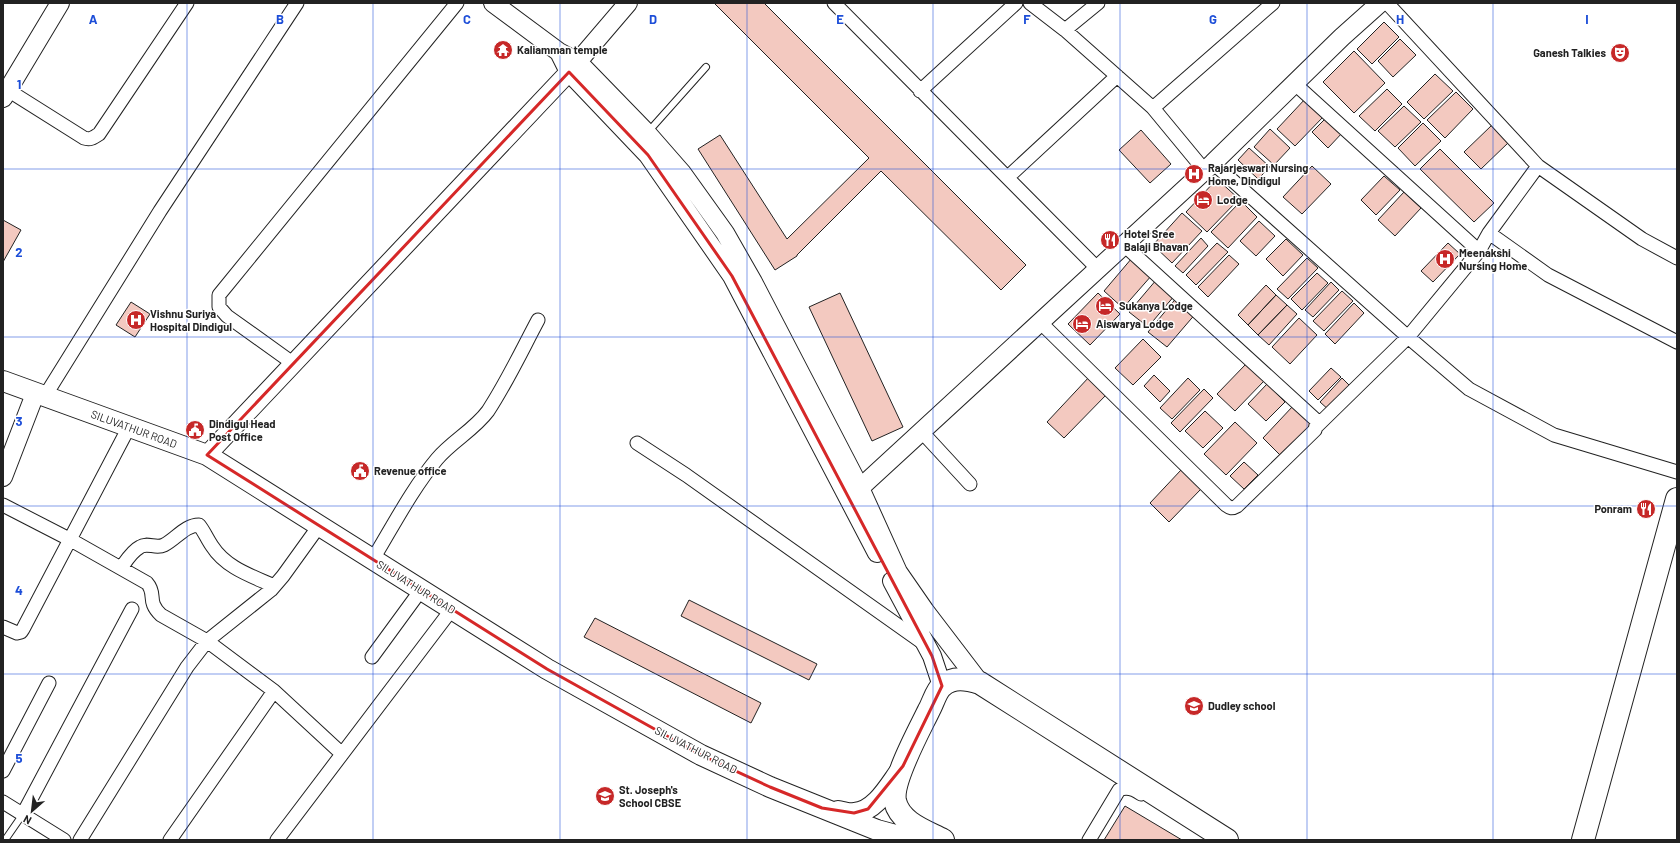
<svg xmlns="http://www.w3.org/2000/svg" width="1680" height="843" font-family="Barlow,sans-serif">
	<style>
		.building { fill: #f3c9c0; stroke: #222 }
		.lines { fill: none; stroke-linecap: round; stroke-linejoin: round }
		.lane-casing { stroke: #222; stroke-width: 8 }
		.street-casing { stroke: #222; stroke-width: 15 }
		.secondary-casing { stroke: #222; stroke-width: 20 }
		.primary-casing { stroke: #222; stroke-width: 22 }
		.highway-casing { stroke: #222; stroke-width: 24 }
		.lane { stroke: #fff; stroke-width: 6 }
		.street { stroke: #fff; stroke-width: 13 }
		.secondary { stroke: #fff; stroke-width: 18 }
		.primary { stroke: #fff; stroke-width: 20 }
		.highway { stroke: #fff; stroke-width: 22 }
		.marked { fill: none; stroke: #d62828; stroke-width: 3; stroke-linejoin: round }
		.grid { fill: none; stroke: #1d4ed8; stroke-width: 1; stroke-opacity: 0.55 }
		.labels { text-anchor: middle; stroke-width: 3; stroke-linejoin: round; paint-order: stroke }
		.poi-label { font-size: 11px; font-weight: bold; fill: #222; stroke: #fff; text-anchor: start }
		.street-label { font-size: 11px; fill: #222; stroke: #fff }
		.grid-label { font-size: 13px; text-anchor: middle; font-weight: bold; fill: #1d4ed8; stroke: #fff; stroke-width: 3; stroke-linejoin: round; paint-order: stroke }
	</style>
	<rect width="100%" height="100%" fill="#fff"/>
	<path class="building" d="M714,3H764L1026,265L1001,290L881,171L797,255V256L775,270L698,149L720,135L787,239L869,158Z
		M1384,22L1399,37L1372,64L1357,49Z
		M1400,39L1416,55L1393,77L1378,61Z
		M1354,51L1385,83L1354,113L1323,82Z
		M1435,74L1453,91L1424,119L1407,102Z
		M1387,89L1402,104L1375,131L1359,116Z
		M1456,92L1473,109L1445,138L1427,120Z
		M1306,98L1324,116L1295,146L1277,129Z
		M1404,106L1421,122L1395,147L1378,131Z
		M1327,117L1343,132L1328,148L1312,132Z
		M1423,123L1441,141L1415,166L1398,148Z
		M1492,125L1509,142L1481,169L1464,152Z
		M1270,129L1290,148L1274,165L1254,147Z
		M1141,130L1171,164L1150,183L1119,150Z
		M1249,148L1270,167L1258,179L1238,160Z
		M1440,149L1494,203L1474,222L1420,169Z
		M1312,166L1331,184L1302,214L1283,197Z
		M1384,176L1400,190L1376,215L1361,200Z
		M1217,179L1239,199L1207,232L1186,212Z
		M1404,192L1421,208L1395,236L1378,220Z
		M1241,201L1257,217L1228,248L1211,232Z
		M1182,213L1202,231L1172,263L1153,245Z
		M3,220L21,230L3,262Z
		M1259,221L1275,236L1256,256L1240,241Z
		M1201,238L1208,246L1183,273L1175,266Z
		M1286,239L1303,255L1283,276L1266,259Z
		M1217,243L1228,252L1196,285L1186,275Z
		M1448,243L1460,254L1433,282L1421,271Z
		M1229,255L1239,264L1208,297L1198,287Z
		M1132,258L1152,275L1123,308L1104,291Z
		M1307,258L1318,268L1288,299L1277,289Z
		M1317,273L1328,283L1302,310L1291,299Z
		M1157,279L1175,295L1148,327L1129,312Z
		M1331,282L1339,290L1313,317L1305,310Z
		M1266,285L1276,295L1248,325L1238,315Z
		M1342,291L1353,301L1324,331L1313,321Z
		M840,293L903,427L872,441L809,307Z
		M1098,293L1120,314L1090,345L1068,324Z
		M1276,295L1287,305L1258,335L1248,325Z
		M1178,296L1197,312L1167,347L1148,332Z
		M131,302L150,314L135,337L116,325Z
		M1354,303L1364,313L1335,344L1325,334Z
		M1287,305L1297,314L1269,345L1258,335Z
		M1299,318L1317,335L1290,364L1272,347Z
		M1143,339L1161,357L1133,385L1115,368Z
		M1246,364L1264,381L1235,411L1217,394Z
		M1331,368L1341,377L1318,400L1309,391Z
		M1154,375L1170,391L1160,402L1144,386Z
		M1090,376L1108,393L1064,438L1047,422Z
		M1188,378L1200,390L1172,419L1160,408Z
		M1342,378L1352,388L1330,411L1320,402Z
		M1267,384L1285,402L1266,421L1248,404Z
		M1204,389L1213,398L1180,432L1171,423Z
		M1293,406L1313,425L1282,457L1263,438Z
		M1205,411L1223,428L1203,448L1185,431Z
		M1235,422L1257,443L1226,475L1204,454Z
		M1244,462L1258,475L1244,489L1230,476Z
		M1181,470L1201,489L1169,522L1150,503Z
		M689,600L817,664L809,680L681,616Z
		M595,618L761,703L751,723L584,637Z
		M1125,806L1182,840H1104Z"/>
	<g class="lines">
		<g class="lane-casing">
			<path id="lane" d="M648,132L706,67
				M5,840L23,814"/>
		</g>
		<g class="street-casing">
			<path id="street" d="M834,3L1098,269
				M1030,3L1065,30L1153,108L1205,171
				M1387,3L1538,166L1642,239L1677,258
				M1065,30L1098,3
				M1294,83L1479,251
				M3,87L84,138C90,140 93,138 99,134L187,3
				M920,91L1016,3
				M1153,108L1273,3
				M1213,163L1408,337L1479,251L1489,233L1538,166
				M1008,177L1117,76
				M1489,233L1548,275L1677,342
				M1041,323L1226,505C1230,508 1232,509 1237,506L1315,430L1317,421L1124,245
				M294,364L227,316L219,307V295L457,3
				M45,396L160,211L297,3
				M1317,426L1408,337L1469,389L1554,435L1677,472
				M922,432L970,484
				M637,443L686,475L923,643
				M3,505L71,540L147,583C157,594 146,601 161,615L207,641L274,691L341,753
				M373,559C393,526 412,489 437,459C452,441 474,430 488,411C507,382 522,350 538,320
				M121,568C126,561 132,551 140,547C147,542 156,549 164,545C176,539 185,525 199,525C204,531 207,539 212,546C226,568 252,576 274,586
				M3,627L17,633L21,632L23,629L129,427
				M372,657L421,590
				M3,771L49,683
				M3,802L64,840
				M23,814L132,609
				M80,840L187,667L207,641L271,590L283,576L319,526
				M170,840L274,691
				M277,840L452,609
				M1089,840L1119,790C1127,786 1134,789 1141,794"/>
		</g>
		<g class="secondary-casing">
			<path id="secondary" d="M493,3L559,52L578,62L647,133L682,173L725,233L753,282L860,488L898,572L925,611L980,683
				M559,52L569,72L648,155L732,276L877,553
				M3,98L60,3
				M207,455L569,72L628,3
				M3,477L35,394
				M860,488L1213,163L1342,37L1380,3
				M892,581L932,656L942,686"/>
		</g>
		<g class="primary-casing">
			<path id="primary" d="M3,381L207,455L547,669L701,755L770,787L877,830L914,840
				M838,811C843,812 849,814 854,813C875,812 889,786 900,771"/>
		</g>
		<g class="highway-casing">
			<path id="highway" d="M943,840C926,831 900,823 895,801C891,781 920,729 929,710C933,703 936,691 942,686C953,676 967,679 980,683L1227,840
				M1583,840L1677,499"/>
		</g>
		<use href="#lane" class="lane"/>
		<use href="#street" class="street"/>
		<use href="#secondary" class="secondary"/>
		<use href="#primary" class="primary"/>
		<use href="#highway" class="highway"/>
	</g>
	<path class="marked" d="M569,72L648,155L732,276L932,656L942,686L903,766L868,809L854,813L822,808L770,787L701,755L547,669L207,455Z"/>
	<path class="grid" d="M187,3V840M373,3V840M560,3V840M747,3V840M933,3V840M1120,3V840M1307,3V840M1493,3V840M3,169H1677M3,337H1677M3,506H1677M3,674H1677"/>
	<defs>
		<g id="temple-disc" transform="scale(1)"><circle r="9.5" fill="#c62828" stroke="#fff"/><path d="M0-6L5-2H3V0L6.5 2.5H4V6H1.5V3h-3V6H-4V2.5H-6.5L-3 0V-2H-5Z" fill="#fff"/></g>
		<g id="theatre-disc" transform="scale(1)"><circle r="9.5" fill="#c62828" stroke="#fff"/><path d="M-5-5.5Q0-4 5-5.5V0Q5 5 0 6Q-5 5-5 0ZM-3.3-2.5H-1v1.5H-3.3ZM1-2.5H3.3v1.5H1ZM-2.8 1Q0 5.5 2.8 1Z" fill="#fff"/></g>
		<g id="hospital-disc" transform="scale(1)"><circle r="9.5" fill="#c62828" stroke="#fff"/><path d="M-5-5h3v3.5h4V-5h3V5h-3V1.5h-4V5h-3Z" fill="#fff"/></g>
		<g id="hotel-disc" transform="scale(1)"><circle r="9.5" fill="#c62828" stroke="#fff"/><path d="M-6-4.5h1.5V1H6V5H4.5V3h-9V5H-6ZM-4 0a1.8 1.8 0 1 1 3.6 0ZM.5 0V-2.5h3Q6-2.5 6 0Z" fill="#fff"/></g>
		<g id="restaurant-disc" transform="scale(1)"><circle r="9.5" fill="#c62828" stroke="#fff"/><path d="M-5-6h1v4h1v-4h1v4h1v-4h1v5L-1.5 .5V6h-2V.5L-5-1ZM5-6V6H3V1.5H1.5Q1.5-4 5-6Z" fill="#fff"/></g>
		<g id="civic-disc" transform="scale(1)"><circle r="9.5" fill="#c62828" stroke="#fff"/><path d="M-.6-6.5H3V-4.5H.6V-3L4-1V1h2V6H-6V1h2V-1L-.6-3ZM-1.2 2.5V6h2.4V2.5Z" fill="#fff"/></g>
		<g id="school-disc" transform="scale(1)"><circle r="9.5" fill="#c62828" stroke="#fff"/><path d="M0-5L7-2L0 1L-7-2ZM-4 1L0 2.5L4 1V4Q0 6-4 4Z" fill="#fff"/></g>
	</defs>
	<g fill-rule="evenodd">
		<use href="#temple-disc" x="503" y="50"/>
		<use href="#theatre-disc" x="1620" y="53"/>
		<use href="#hospital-disc" x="1194" y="174"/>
		<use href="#hotel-disc" x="1203" y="200"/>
		<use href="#restaurant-disc" x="1110" y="240"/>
		<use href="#hospital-disc" x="1445" y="259"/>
		<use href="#hotel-disc" x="1105" y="306"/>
		<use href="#hospital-disc" x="136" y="320"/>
		<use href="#hotel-disc" x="1082" y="324"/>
		<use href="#civic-disc" x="195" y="430"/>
		<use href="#civic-disc" x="360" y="471"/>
		<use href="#restaurant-disc" x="1646" y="509"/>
		<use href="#school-disc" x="1194" y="706"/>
		<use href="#school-disc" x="605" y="796"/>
	</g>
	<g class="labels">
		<g class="poi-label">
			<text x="517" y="54">Kaliamman temple</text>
			<text x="1606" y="57" text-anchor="end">Ganesh Talkies</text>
			<text x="1208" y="172">Rajarjeswari Nursing<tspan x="1208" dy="13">Home, Dindigul</tspan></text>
			<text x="1217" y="204">Lodge</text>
			<text x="1124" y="238">Hotel Sree<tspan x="1124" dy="13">Balaji Bhavan</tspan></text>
			<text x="1459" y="257">Meenakshi<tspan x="1459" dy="13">Nursing Home</tspan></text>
			<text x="1119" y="310">Sukanya Lodge</text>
			<text x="150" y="318">Vishnu Suriya<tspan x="150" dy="13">Hospital Dindigul</tspan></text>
			<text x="1096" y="328">Aiswarya Lodge</text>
			<text x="209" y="428">Dindigul Head<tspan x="209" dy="13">Post Office</tspan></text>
			<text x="374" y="475">Revenue office</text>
			<text x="1632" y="513" text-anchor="end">Ponram</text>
			<text x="1208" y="710">Dudley school</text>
			<text x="619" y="794">St. Joseph's<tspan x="619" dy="13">School CBSE</tspan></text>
		</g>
		<g class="street-label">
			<text transform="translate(134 429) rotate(20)" y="4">SILUVATHUR ROAD</text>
			<text transform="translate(416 587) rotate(32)" y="4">SILUVATHUR ROAD</text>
			<text transform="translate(696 750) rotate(27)" y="4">SILUVATHUR ROAD</text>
		</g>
	</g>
	<g class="grid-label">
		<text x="93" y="24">A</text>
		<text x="280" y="24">B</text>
		<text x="467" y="24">C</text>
		<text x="653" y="24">D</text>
		<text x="840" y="24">E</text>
		<text x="1027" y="24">F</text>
		<text x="1213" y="24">G</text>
		<text x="1400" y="24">H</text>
		<text x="1587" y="24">I</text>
		<text x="19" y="89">1</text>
		<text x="19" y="257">2</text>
		<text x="19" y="426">3</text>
		<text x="19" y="595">4</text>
		<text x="19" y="763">5</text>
	</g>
	<rect width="1680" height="843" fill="none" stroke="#222222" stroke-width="8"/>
	<g transform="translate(32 811) rotate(208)" stroke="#ffffff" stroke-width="3" paint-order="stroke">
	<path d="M0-3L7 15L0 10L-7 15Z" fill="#222222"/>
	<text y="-6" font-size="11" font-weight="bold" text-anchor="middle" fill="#222222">N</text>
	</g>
</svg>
